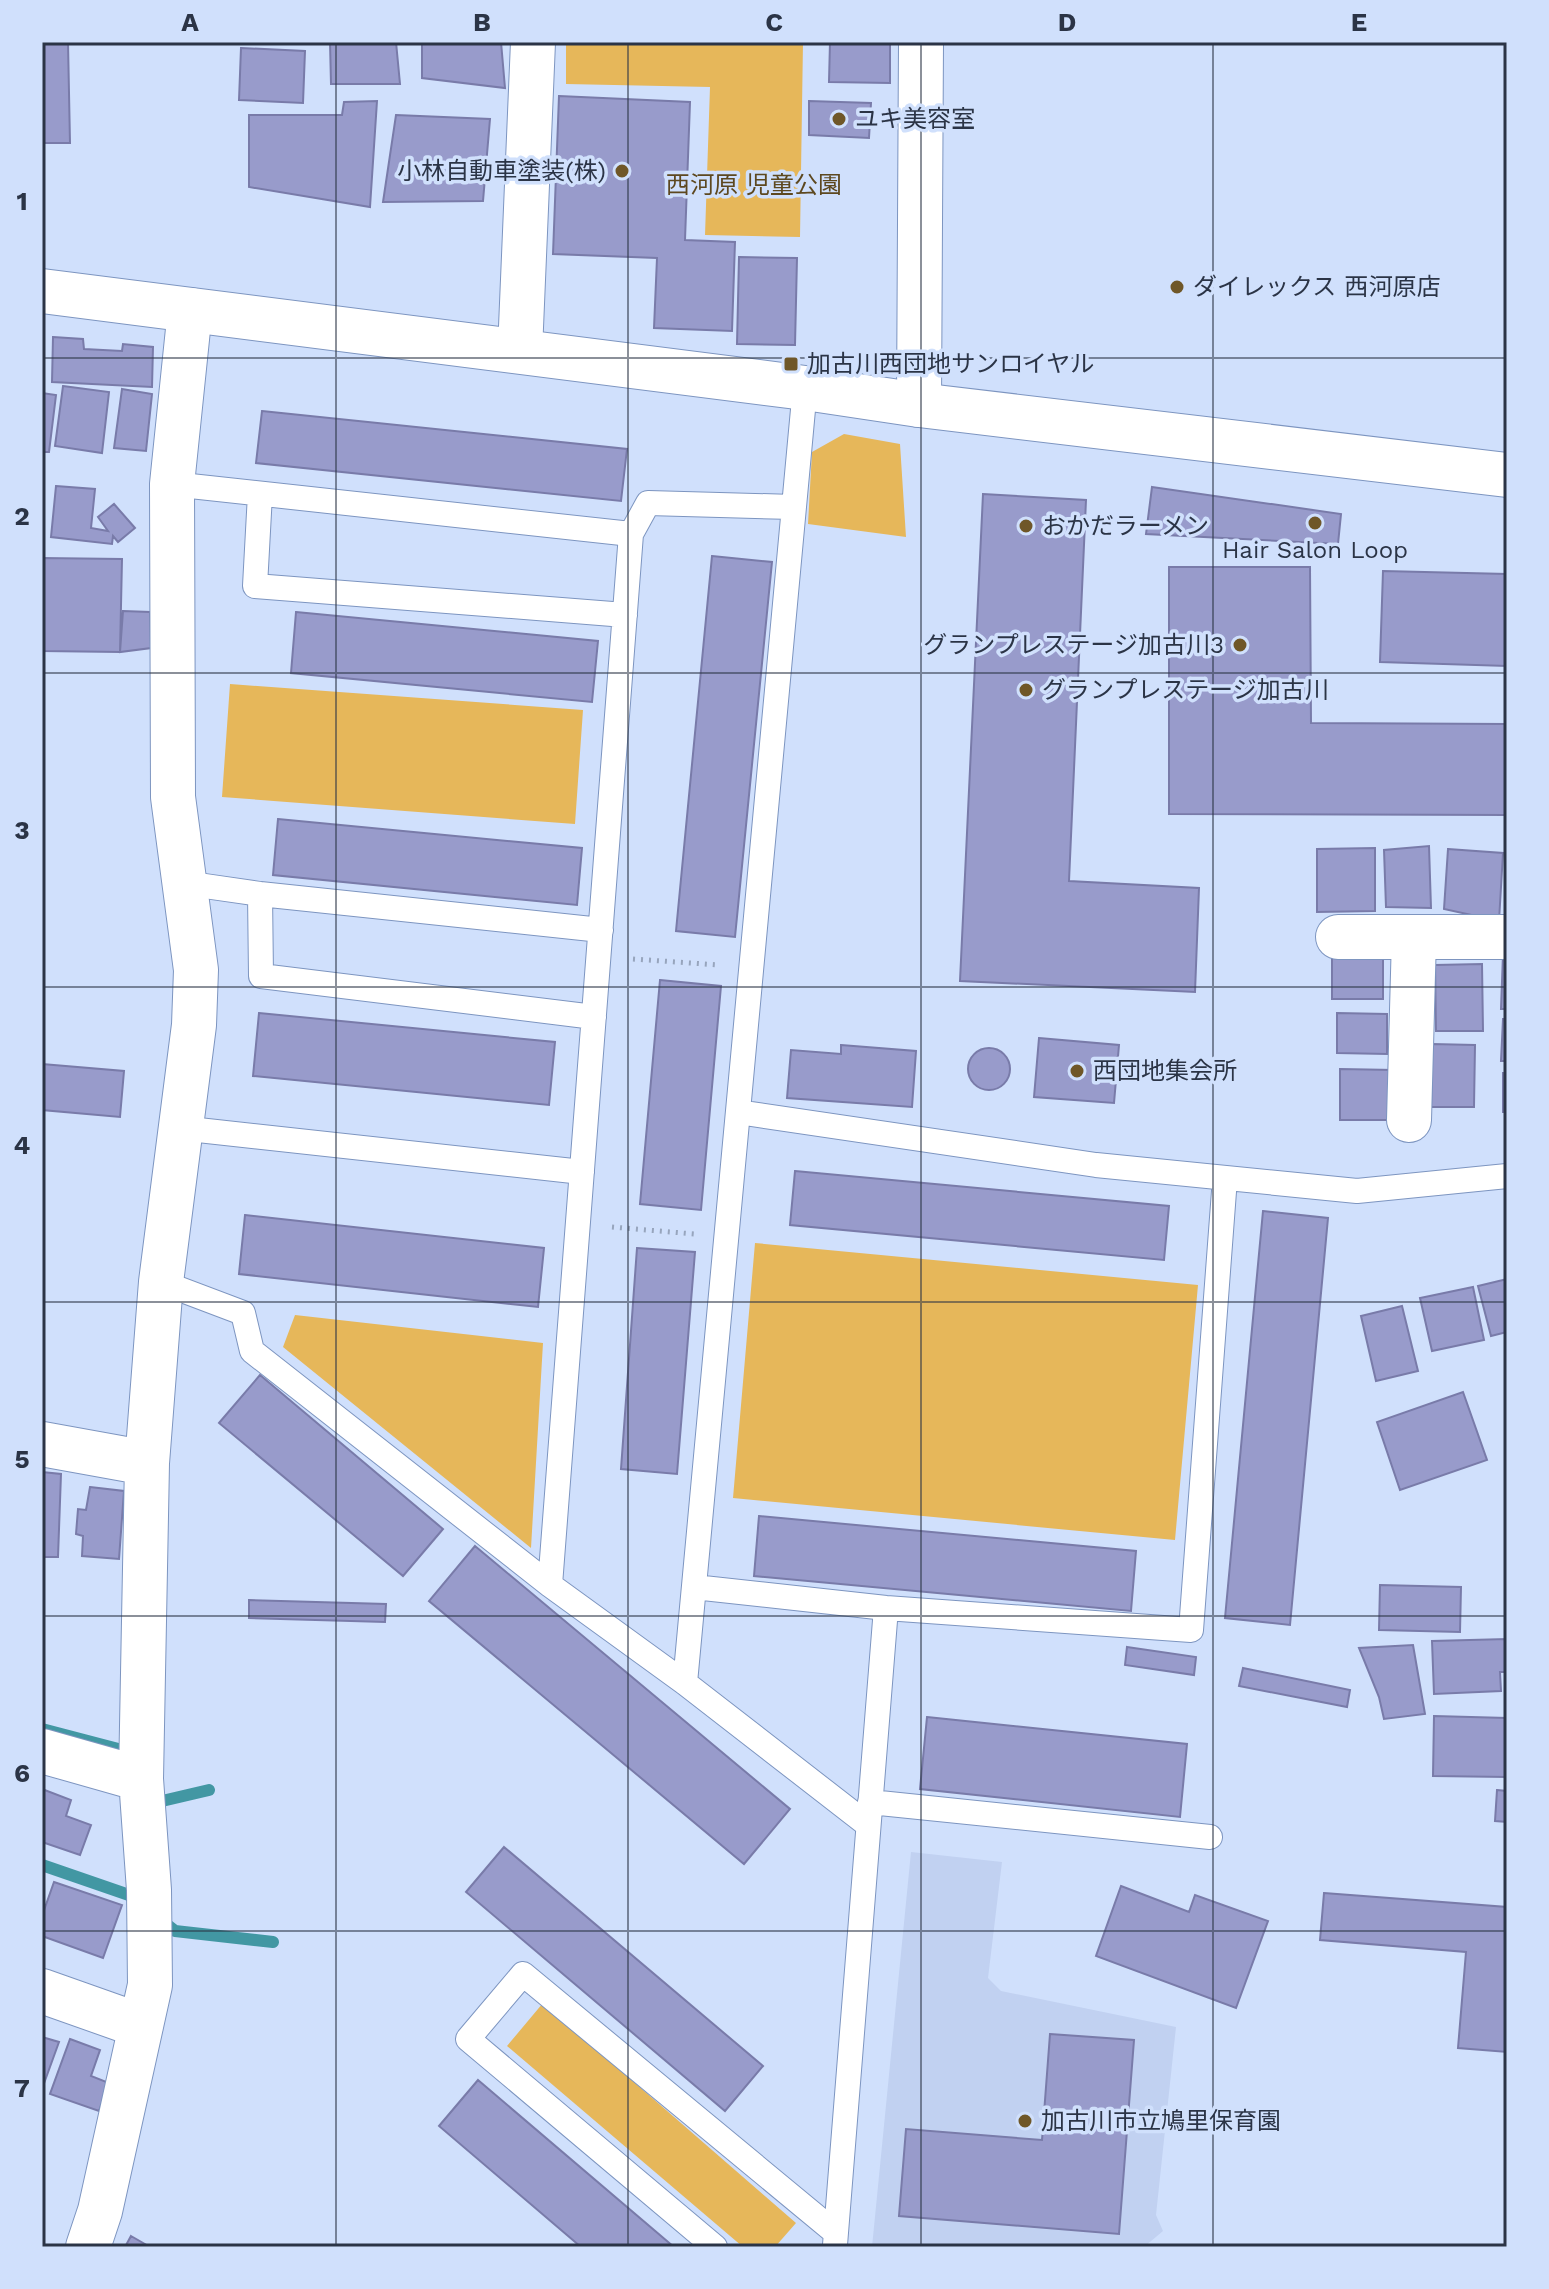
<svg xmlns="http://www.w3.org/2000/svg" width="1549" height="2289" font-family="'Work Sans','Noto Sans JP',sans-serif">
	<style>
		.built { fill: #c1d1f1 }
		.green { fill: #e6b75a }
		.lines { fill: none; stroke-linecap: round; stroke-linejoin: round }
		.stream { stroke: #4297a3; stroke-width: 12 }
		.building { fill: #989bcb; stroke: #797ba9; stroke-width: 2 }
		.service-casing { stroke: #7d95c0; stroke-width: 26 }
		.minor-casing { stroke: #7d95c0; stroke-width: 46 }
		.tertiary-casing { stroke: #7d95c0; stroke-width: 46 }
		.path { stroke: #97a5bd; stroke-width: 5; stroke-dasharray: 2 6; stroke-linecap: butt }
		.service { stroke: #fff; stroke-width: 24 }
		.minor { stroke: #fff; stroke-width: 44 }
		.tertiary { stroke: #fff; stroke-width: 44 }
		.grid { fill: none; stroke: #2b3446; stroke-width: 2; stroke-opacity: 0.55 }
		.poi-dot { fill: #6f5728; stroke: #d0e0fc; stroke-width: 3 }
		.labels { text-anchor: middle; stroke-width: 7; stroke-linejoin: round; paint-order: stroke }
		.poi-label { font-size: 24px; fill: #2b3446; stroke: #d0e0fc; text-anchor: start }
		.park-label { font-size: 24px; fill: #5d481f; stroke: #d0e0fc }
		.neatline { fill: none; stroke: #2b3446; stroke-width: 3 }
		.grid-label { font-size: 26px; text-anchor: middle; font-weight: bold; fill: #2b3446 }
	</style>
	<rect width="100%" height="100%" fill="#d0e0fc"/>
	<path class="built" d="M911,1852L1002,1862L988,1978L1001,1991L1176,2027L1156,2215L1163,2231L1144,2247H872Z"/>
	<path class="green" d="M566,42H803L800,237L705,235L710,87L566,84Z
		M844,434L900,444L906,537L808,524L812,452Z
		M230,684L583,710L575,824L222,797Z
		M755,1243L1198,1285L1175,1540L733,1498Z
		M295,1315L543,1343L531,1548L283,1347Z
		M543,2003L796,2223L775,2247H743L507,2046Z"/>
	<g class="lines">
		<path class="stream" d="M42,1729L126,1751
			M162,1801L209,1790
			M42,1865L129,1895L140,1904
			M161,1920L175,1931L273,1942"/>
	</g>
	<path class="building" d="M42,42H68L70,143H42Z
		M330,42H396L400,84H331Z
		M422,42H501L505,88L422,78Z
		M830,42H890V83L829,82Z
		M241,48L305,51L303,103L239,100Z
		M559,96L690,102L685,240L735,242L732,331L654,328L657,258L553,254Z
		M377,101L370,207L249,187V115H342L344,102Z
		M809,101L871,103L869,138L809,135Z
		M396,115L490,119L483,201L383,202Z
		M739,257L797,258L795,345L737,344Z
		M53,337L83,339L84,349L122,351L123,344L153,347L152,387L52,382Z
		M63,386L109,392L102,453L55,446Z
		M122,389L152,394L146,451L114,448Z
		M42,393L56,395L49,452H42Z
		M262,411L627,449L621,501L256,463Z
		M56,486L95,489L91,528L108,531L98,517L114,504L135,528L118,542L113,536L112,544L51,537Z
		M1152,487L1341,514L1338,544L1146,534Z
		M983,494L1086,500L1069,881L1199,888L1195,992L960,981Z
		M712,556L772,562L735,937L676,931Z
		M42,558L122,559L120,652L42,651Z
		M1169,567H1310L1311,723L1507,724V815L1169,814Z
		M1383,571L1507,574V666L1380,662Z
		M123,611L150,612L151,648L120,652Z
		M296,612L598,641L592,702L291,673Z
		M278,819L582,848L577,905L273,875Z
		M1429,846L1431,908L1386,907L1384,850Z
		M1375,848V911L1317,912V849Z
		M1448,849L1503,853L1499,921L1444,909Z
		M1332,953L1383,954V999H1332Z
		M1503,954H1507V1009H1501Z
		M1482,964L1483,1031H1436L1435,965Z
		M660,980L721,986L701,1210L640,1204Z
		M259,1013L555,1042L549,1105L253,1076Z
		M1337,1013L1387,1014V1054L1337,1053Z
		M1503,1019H1507V1061H1501Z
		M1039,1038L1119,1045L1114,1103L1034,1097Z
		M1432,1044L1475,1045L1474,1107H1431Z
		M841,1045L916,1051L912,1107L787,1098L791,1050L841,1054Z
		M968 1069a21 21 0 1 1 42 0a21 21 0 1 1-42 0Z
		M42,1064L124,1071L120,1117L42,1110Z
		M1340,1069L1394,1070V1120H1340Z
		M1503,1073H1507V1112H1503Z
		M795,1171L1169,1206L1164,1260L790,1225Z
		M1263,1211L1328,1218L1290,1625L1225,1618Z
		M245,1215L544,1248L538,1307L239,1274Z
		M637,1248L695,1252L677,1474L621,1469Z
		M1507,1279V1332L1491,1336L1478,1286Z
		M1473,1287L1484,1340L1432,1351L1420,1298Z
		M1402,1306L1418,1371L1376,1381L1361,1316Z
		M260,1375L443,1529L403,1576L219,1423Z
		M1463,1392L1487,1460L1400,1490L1377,1422Z
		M42,1472L61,1474L58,1557H42Z
		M90,1487L124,1491L119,1559L82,1556L83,1536L76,1534L78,1509L86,1510Z
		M759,1516L1136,1551L1131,1611L754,1576Z
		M475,1546L790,1809L744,1864L429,1601Z
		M1380,1585L1461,1587L1460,1632L1379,1630Z
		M249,1600L386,1604L385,1622L249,1618Z
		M1507,1639V1672H1500L1501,1691L1434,1694L1432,1641Z
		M1413,1645L1425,1714L1384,1719L1379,1697L1359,1648Z
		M1127,1647L1196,1657L1194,1675L1125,1665Z
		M1243,1668L1350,1690L1347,1707L1239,1686Z
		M1434,1716L1507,1718V1777L1433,1776Z
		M927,1717L1187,1744L1180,1817L920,1789Z
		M42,1789L71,1800L66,1816L91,1825L80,1855L42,1842Z
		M1497,1790L1507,1791V1822L1495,1821Z
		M504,1847L763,2066L725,2111L466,1892Z
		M54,1882L122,1905L103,1958L42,1936V1916Z
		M1121,1886L1189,1912L1195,1895L1268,1921L1236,2008L1096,1956Z
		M1324,1893L1507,1907V2052L1458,2048L1466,1952L1320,1940Z
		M1050,2034L1134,2040L1119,2234L899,2216L906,2129L1042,2140Z
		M42,2037L59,2042L42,2089Z
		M70,2039L100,2050L91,2076L109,2083L99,2111L50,2094Z
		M478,2080L674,2247H581L439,2126Z
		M131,2236L150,2247H125Z"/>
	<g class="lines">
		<g class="service-casing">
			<path id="service" d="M172,484L631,534
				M260,494L255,586L625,615
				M184,883L260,894L601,930
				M260,894L261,976L594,1017
				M738,1112L1096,1165L1357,1191L1507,1176
				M180,1128L582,1172
				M161,1282L243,1313L252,1351L550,1585L685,1683L868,1825
				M550,1585L631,534L648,503L794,507
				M694,1587L886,1608L1191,1630L1225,1178
				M685,1683L805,388
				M870,1802L1210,1837
				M835,2245L886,1608
				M715,2247L468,2039L523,1974L836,2233"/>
		</g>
		<g class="minor-casing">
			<path id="minor" d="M520,351L533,42
				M919,405L921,42
				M1338,937H1507
				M1409,1120L1414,937
				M42,1444L147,1463
				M42,1751L141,1779
				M42,1991L141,2026
				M88,2247L100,2211L150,1985L149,1890L141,1779L147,1463L161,1282L194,1025L196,970L173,797L172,484L190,310"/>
		</g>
		<g class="tertiary-casing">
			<path id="tertiary" d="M42,291L805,388L919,405L1507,475"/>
		</g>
		<path class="path" d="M633,959L719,965
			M612,1227L694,1234"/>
		<use href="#service" class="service"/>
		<use href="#minor" class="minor"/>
		<use href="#tertiary" class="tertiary"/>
	</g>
	<path class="grid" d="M336,42V2247M628,42V2247M921,42V2247M1213,42V2247M42,358H1507M42,673H1507M42,987H1507M42,1302H1507M42,1616H1507M42,1931H1507"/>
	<g class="poi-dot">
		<circle cx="839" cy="119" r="8"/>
		<circle cx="622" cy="171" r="8"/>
		<circle cx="1177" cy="287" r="8"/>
		<rect x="783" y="356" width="16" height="16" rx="4"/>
		<circle cx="1315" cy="523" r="8"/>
		<circle cx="1026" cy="526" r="8"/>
		<circle cx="1240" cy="645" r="8"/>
		<circle cx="1026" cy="690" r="8"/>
		<circle cx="1077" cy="1071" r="8"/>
		<circle cx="1025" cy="2121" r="8"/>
	</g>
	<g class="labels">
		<g class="poi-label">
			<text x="855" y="127">ユキ美容室</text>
			<text x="606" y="179" text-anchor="end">小林自動車塗装(株)</text>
			<text x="1193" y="295">ダイレックス 西河原店</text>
			<text x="807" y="372">加古川西団地サンロイヤル</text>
			<text x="1042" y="534">おかだラーメン</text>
			<text x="1315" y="558" text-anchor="middle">Hair Salon Loop</text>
			<text x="1224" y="653" text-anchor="end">グランプレステージ加古川3</text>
			<text x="1042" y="698">グランプレステージ加古川</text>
			<text x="1093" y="1079">西団地集会所</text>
			<text x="1041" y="2129">加古川市立鳩里保育園</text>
		</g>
		<g class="park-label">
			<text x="754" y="193">西河原 児童公園</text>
		</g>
	</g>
	<rect width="1549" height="2289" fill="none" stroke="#d0e0fc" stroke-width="88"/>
	<rect x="44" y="44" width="1461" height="2201" class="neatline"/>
	<g class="grid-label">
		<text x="190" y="31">A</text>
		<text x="482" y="31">B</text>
		<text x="774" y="31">C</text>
		<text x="1067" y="31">D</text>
		<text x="1359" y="31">E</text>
		<text x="22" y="210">1</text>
		<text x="22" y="525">2</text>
		<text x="22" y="839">3</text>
		<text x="22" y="1154">4</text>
		<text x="22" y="1468">5</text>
		<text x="22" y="1782">6</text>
		<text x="22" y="2097">7</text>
	</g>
</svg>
